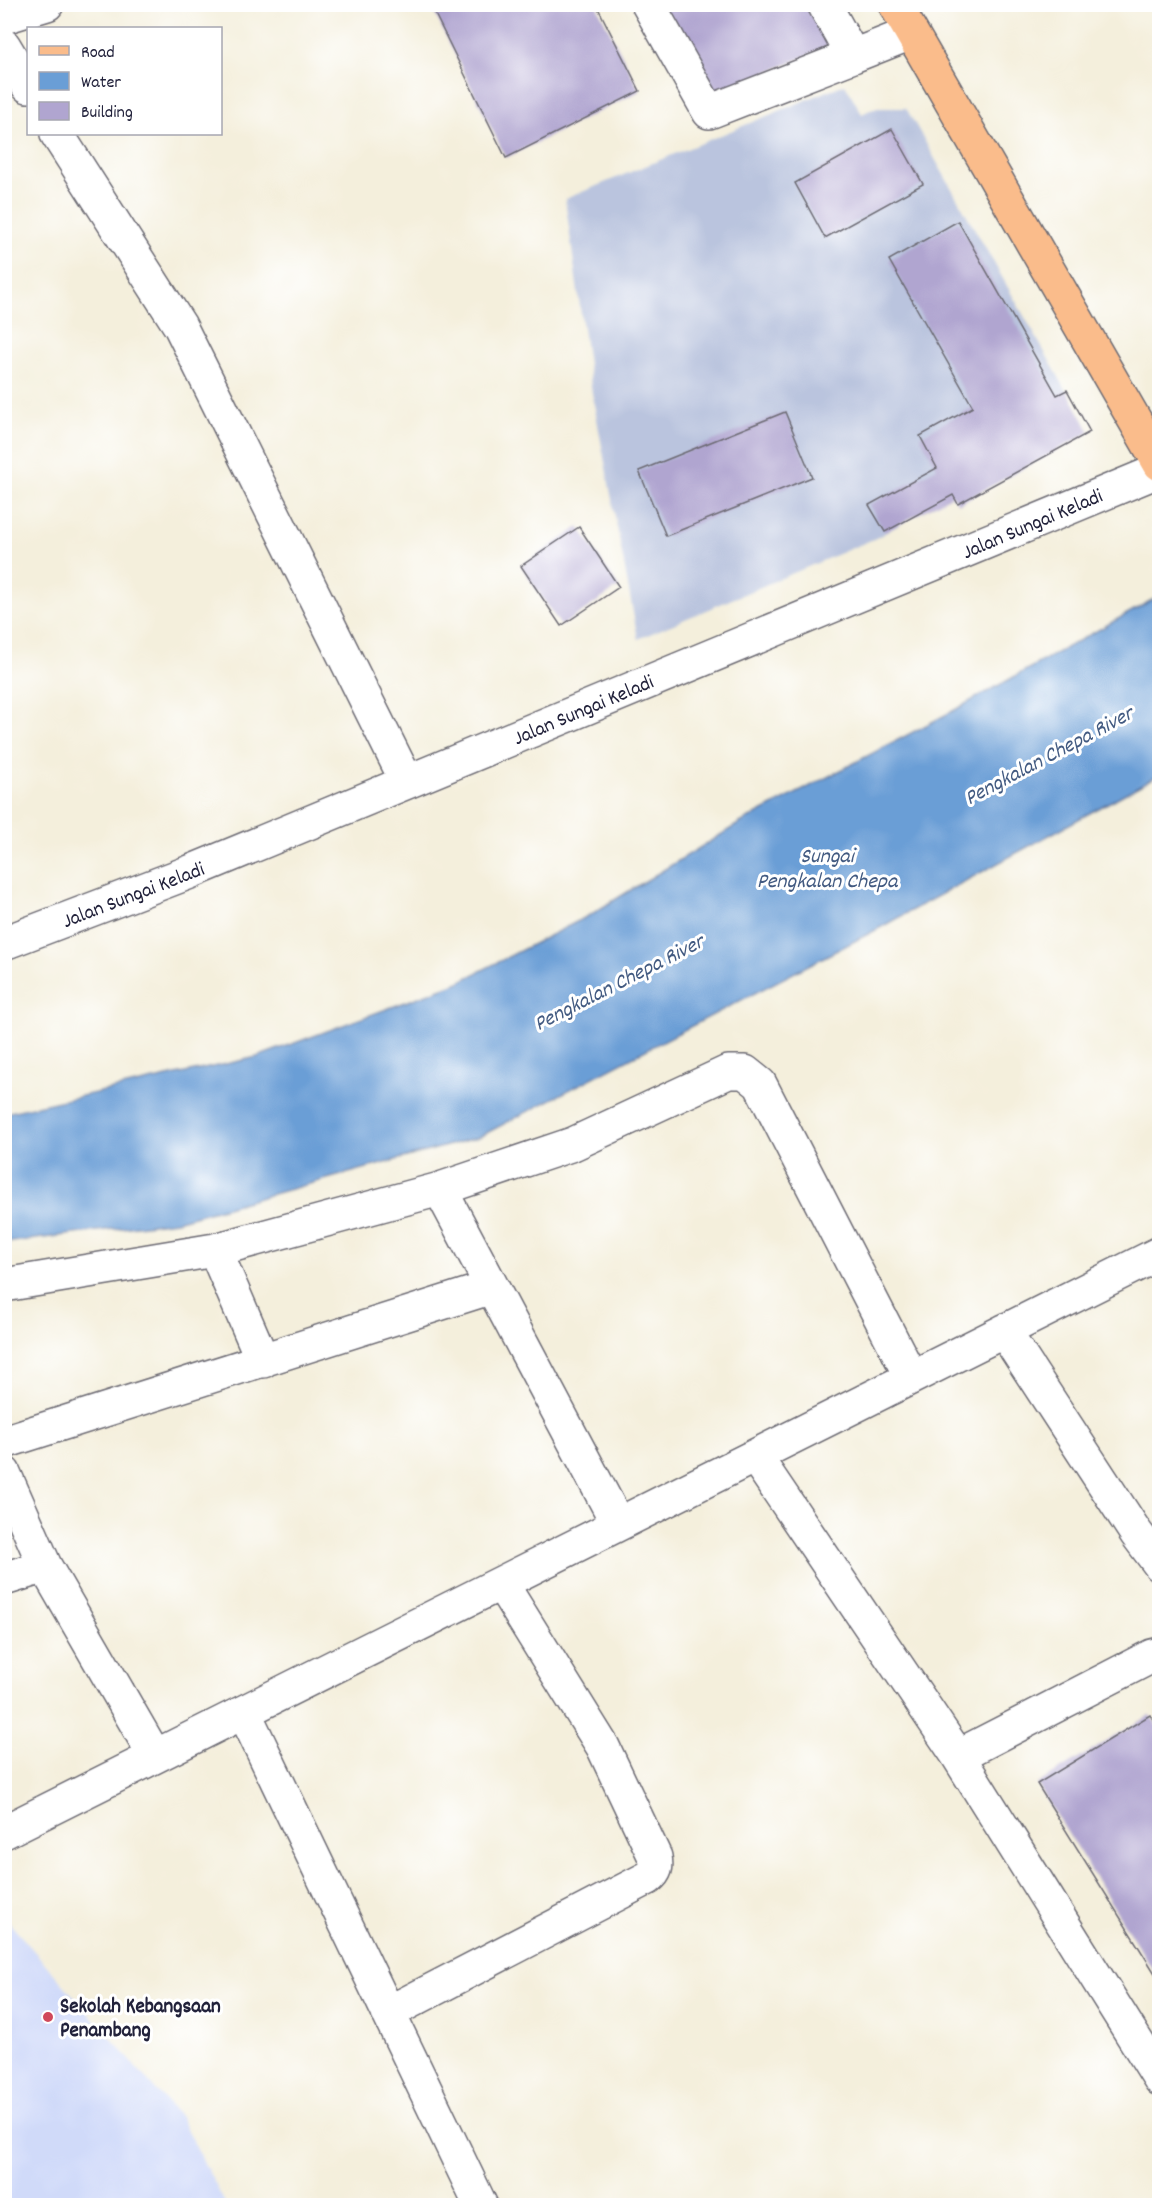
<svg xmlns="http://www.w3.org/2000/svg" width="1164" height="2210" font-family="Dekko,sans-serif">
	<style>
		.built { fill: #d0daf9 }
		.industrial { fill: #bac4de }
		.water { fill: #6a9ed6; stroke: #466088; stroke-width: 1.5 }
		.building { fill: #b0a5d0 }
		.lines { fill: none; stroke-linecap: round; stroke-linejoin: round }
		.minor-casing { stroke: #6c6a73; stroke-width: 36 }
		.major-casing { stroke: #6c6a73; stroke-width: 36 }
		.minor { stroke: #fff; stroke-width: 33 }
		.major { stroke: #fabc8b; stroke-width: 33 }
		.poi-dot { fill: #d1495b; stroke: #fff; stroke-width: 2 }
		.labels { text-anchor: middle; stroke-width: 6; stroke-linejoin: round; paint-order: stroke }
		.street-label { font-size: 21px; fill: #22223b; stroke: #fff }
		.poi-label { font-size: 21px; font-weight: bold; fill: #22223b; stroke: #fff; text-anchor: start }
		.water-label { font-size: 22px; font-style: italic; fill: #425a81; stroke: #fff }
	</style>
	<rect width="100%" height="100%" fill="#fff"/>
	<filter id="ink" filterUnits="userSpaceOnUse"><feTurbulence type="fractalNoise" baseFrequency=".0167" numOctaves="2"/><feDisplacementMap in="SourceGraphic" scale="12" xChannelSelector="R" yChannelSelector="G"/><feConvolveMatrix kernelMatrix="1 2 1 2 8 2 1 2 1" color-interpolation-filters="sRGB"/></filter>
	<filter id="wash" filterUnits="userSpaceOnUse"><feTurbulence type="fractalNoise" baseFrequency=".008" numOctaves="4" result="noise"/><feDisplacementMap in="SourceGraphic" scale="24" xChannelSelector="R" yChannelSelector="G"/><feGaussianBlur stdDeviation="1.35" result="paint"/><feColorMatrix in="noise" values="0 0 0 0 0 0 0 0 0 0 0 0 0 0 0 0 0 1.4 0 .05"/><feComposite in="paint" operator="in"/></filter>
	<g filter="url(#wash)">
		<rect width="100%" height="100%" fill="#f4efdc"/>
		<path class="built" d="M5,1918L180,2117L226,2205H5Z"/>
		<path class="industrial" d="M845,84L862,114L874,108H906L1090,432L958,504L952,495L876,538L638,639L592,393L565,199Z"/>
		<path class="water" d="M1159,596V775L872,932L479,1137L176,1221L5,1243V1113L257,1057L459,982L590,915L740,823L951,712Z"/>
		<g id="blocks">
			<path class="building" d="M430,4H596L640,91L506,158Z
				M659,4H805L830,46L711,96Z
				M892,129L923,184L825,238L795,183Z
				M958,221L1057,395L1067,390L1090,432L958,504L953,495L885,532L869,505L937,468L920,436L973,407L889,260Z
				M785,412L812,477L666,536L639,471Z
				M579,527L619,587L561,626L521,566Z
				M1150,1715L1160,1730V1973L1156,1975L1037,1784Z"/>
		</g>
	</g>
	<g filter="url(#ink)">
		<use href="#blocks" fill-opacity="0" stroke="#6c6a73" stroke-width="1.5"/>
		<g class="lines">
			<g class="minor-casing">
				<path id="minor" d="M648,4L709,112L853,56
					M824,4L853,56L911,33
					M4,17L47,4
					M4,46L28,86
					M57,134L180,326L407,782
					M4,943L190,872L1160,470
					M440,1189L618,1524
					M215,1250L263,1361
					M4,1285L215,1250L440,1189L573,1144L728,1072H745L760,1084L911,1377
					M1004,1331L1136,1533L1160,1565
					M4,1442L492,1287
					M755,1456L958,1756L1160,2079
					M4,1473L45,1566L155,1756
					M4,1579L45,1566
					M244,1712L481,2206
					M958,1756L1152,1656L1160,1654
					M4,1832L1160,1253
					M388,2013L648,1878C656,1872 657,1867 655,1857L603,1747L501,1583"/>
			</g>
			<g class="major-casing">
				<path id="major" d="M895,4L1160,464"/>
			</g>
			<use href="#minor" class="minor"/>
			<use href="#major" class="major"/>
		</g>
	</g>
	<circle class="poi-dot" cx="48" cy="2017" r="6"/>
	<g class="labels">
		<g class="street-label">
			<text transform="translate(1032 523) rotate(-23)" y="7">Jalan Sungai Keladi</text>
			<text transform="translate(583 709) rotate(-23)" y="7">Jalan Sungai Keladi</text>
			<text transform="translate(133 894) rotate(-21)" y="7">Jalan Sungai Keladi</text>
		</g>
		<g class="poi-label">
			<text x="60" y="2012">Sekolah Kebangsaan<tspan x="60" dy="24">Penambang</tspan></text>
		</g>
		<g class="water-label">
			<text transform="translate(1048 754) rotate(-28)" y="8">Pengkalan Chepa River</text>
			<text x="827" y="862">Sungai<tspan x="827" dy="25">Pengkalan Chepa</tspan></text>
			<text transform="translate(618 981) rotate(-27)" y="8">Pengkalan Chepa River</text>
		</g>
	</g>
	<rect width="1164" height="2210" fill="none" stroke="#fff" stroke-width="24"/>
	<rect x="27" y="27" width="195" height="108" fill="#ffffff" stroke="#a7a7b1" stroke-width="1.5"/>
	<rect x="39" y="46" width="30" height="9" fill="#fabc8b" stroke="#a7a7b1" stroke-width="1.5"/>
	<text x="81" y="57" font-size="18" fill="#22223b">Road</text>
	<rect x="39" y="72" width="30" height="18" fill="#6a9ed6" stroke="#a7a7b1" stroke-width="1.5"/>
	<text x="81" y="87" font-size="18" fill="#22223b">Water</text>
	<rect x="39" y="102" width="30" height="18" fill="#b0a5d0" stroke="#a7a7b1" stroke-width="1.5"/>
	<text x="81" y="117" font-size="18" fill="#22223b">Building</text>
</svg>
